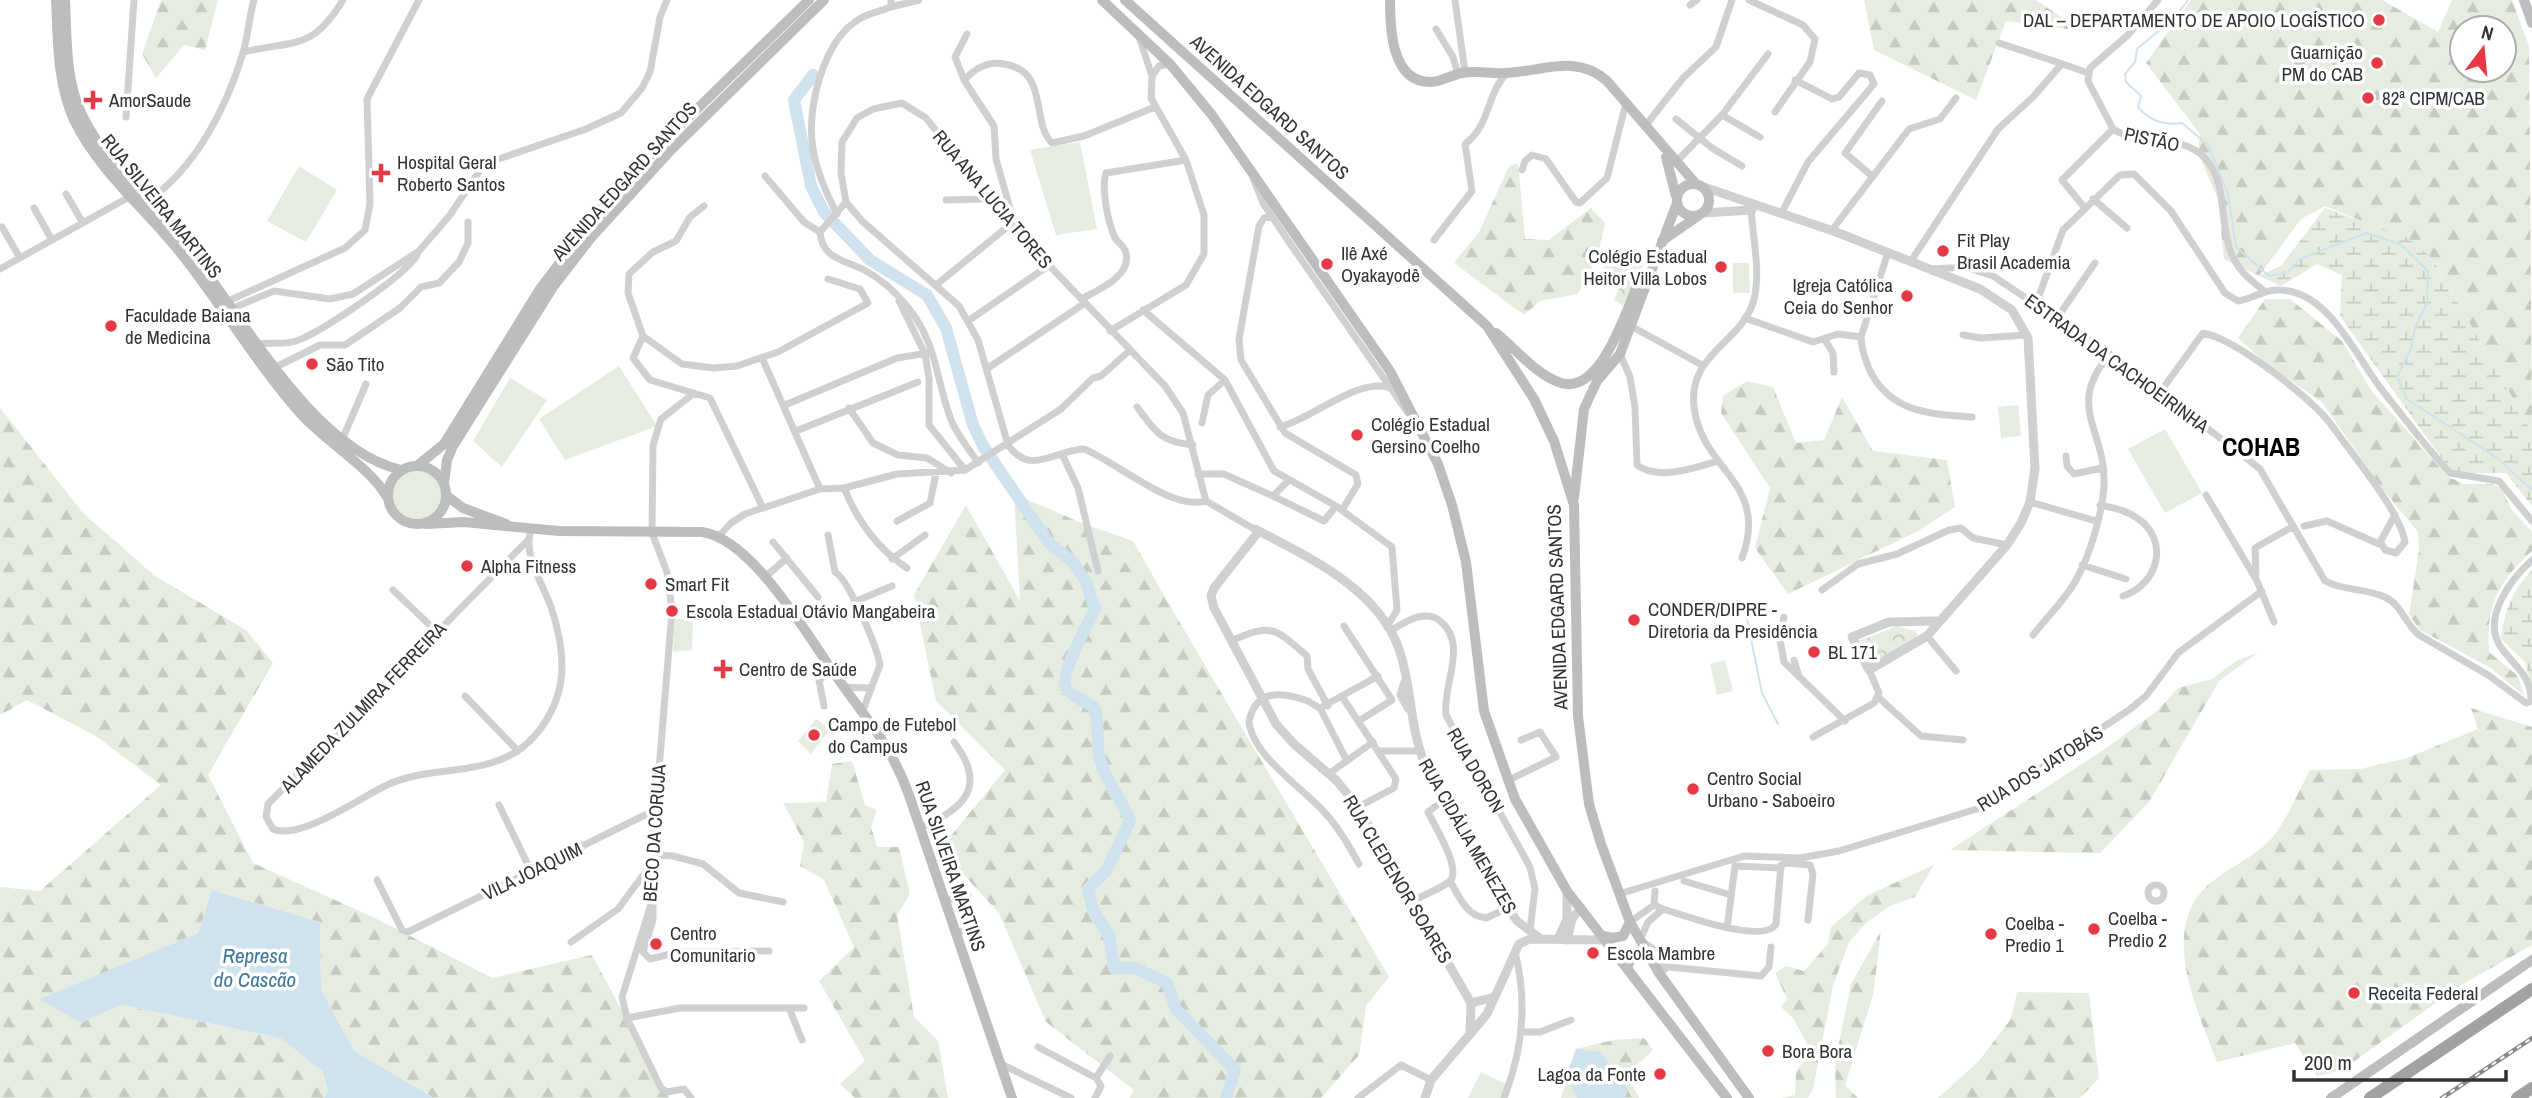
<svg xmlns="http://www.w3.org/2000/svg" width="2532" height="1098" font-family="'Archivo Narrow',sans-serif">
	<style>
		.green { fill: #e6ecdf }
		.forest { fill: url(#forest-firs); fill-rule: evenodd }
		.wetland { fill: url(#wetland-marsh) }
		.park { fill: url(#park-crowns) }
		.water { fill: #cfe2ee }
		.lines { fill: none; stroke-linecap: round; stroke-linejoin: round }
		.stream { stroke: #cfe2ee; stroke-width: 2 }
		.river { stroke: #cfe2ee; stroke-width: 12 }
		.minor { stroke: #d0d0d0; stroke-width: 7 }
		.tertiary { stroke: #d0d0d0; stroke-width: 9 }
		.secondary { stroke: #bdbdbd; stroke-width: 10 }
		.trunk { stroke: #a2a2a2; stroke-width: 12 }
		.rail-casing { stroke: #888; stroke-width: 4.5 }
		.rail { stroke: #fff; stroke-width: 2; stroke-dasharray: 5; stroke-linecap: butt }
		.poi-dot { fill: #e63946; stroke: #fff; stroke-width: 2.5 }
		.labels { text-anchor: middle; stroke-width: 7; stroke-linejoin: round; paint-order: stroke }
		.poi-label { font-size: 19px; fill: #333; stroke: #fff; text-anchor: start }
		.street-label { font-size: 19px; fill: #333; stroke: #fff }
		.water-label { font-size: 21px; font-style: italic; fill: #3f7597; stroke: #fff }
		.district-label { font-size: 26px; font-weight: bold; fill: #000; stroke: #fff }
	</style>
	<defs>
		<pattern id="forest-firs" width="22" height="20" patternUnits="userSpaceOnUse" patternTransform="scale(1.75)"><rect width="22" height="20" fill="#e6ecdf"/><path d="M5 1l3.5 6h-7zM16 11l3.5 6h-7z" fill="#c6cbc0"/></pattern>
		<pattern id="wetland-marsh" width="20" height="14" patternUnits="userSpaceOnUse" patternTransform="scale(1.75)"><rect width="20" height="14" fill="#e6ecdf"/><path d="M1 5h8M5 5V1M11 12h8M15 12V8" fill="none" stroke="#c6cbc0"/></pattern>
		<pattern id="park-crowns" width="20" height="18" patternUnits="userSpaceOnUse" patternTransform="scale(1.75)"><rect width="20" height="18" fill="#e6ecdf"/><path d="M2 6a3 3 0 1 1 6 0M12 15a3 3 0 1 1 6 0" fill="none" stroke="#c6cbc0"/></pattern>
	</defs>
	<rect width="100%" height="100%" fill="#fff"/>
	<path class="green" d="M1080,142L1097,229L1056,235L1030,150Z
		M299,166L337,190L306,242L267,221Z
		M1733,263H1749L1750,293H1733Z
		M619,366L657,426L565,460L539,419Z
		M510,378L547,400L502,467L473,441Z
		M2018,405L2021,436L2001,438L1998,407Z
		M2165,429L2202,493L2165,513L2128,449Z
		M393 495a24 24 0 1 1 48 0a24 24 0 1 1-48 0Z
		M675,619H693L692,650L673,652Z
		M1725,660L1733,691L1717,695L1710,664Z
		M816,719L830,729L811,754L798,741Z
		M1481,1072L1508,1085L1502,1098H1468Z"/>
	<path class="forest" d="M161,0H218L205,50L184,45L156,78L142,54Z
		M1864,0H2036L2082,31L2006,21L1976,100L1874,50Z
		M2191,0H2382L2438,32L2452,0H2512L2529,46L2532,432L2432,258L2406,239L2325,206L2301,219L2259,276L2224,259L2218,199L2198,153L2200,134L2146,63ZM2462,28H2504V70H2462Z
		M1518,163L1525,239L1549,240L1591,208L1605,223L1597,258L1578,294L1540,301L1524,315L1454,263L1479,232L1509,166Z
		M2265,299H2290L2342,341L2371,390L2448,477L2464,484H2492L2502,489L2511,509L2532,532V551C2498,582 2486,605 2489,652L2518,676L2524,696L2491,668L2420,630L2409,615L2419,550L2418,532L2381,487L2322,402L2268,365L2238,338Z
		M1747,381L1773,387L1796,443L1824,440L1842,397L1873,451L1947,460L1955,507L1918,531L1788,594L1755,548L1770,488L1721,413L1723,396Z
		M0,408L84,514L155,576L246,630L273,663L208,775L253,863L375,918L492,978L592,955L669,1098H434L354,1051L321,989L320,922L212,890L198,933L41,999L80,1023L122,1005L280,1038L324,1071L328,1091L324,1098H0V887L40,891L161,785L96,736L27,700L0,715Z
		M1014,494L1084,524L1133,541C1216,687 1304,831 1389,977L1366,1006L1359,1055L1321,1098H1130L1134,1090L1046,1022L999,913L940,849L1005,770L936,701L914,595L966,505L1020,601Z
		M2259,652L2219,681L2149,802L2100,853L1950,850L2105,749L2158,710L2178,688L2212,679L2236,661Z
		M2471,708L2532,727V945L2461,985L2342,1070L2317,1076L2295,1043L2217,1062C2198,1012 2158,930 2208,885C2227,868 2253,858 2270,840C2285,824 2299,790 2310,770L2360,769L2407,758L2478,729Z
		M852,761L865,805L877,810L871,827L877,847H899L910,894L897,915L914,1017L938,1041L948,1098H855L840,1084L865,1061L819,981L854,947L824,880L800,866L804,842L783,803L826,802L832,764Z
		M1934,865L1915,897L1890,906L1867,922L1849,942L1833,986L1813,1089L1808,1098H1782L1795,1095L1796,1072L1806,1057V1042L1793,1018L1781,1007L1787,999L1775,973L1786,966L1804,971L1828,944L1831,927L1868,895Z
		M1881,931L1873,995L1845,1085L1858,1098H1836L1835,1063L1851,984Z
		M2017,992L2089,993L2099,1078L2080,1098H1938L1978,1062L2011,1019Z
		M1644,1038L1653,1050L1627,1074L1639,1098H1561L1576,1049L1613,1040Z"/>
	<path class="wetland" d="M2325,208L2406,237L2432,258L2532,432V506L2506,473H2452L2340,316L2342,275L2317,264L2281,286L2259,276L2281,266Z
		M2532,570V688L2525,662L2501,639C2505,609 2512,592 2532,570Z"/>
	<path class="park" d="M1610,250L1646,259L1623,306L1614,300L1622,281L1603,271Z
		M1897,626L1915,631L1920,638L1869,664L1859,641Z"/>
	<path class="water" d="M212,890L320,922L321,989L354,1051L434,1098H324L328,1091L323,1071L280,1038L122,1005L80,1023L40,999L198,933Z
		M1576,1049L1601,1052L1628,1089L1625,1098H1577L1567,1073Z"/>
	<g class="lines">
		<path class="stream" d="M2188,0L2174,18L2137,49L2135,62L2125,74L2126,82L2141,96L2138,107C2150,121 2164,126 2182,123L2208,145L2228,194L2236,247L2269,276L2288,272L2300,259L2366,233L2400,244L2428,271L2427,303L2415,328L2411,349L2397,377L2407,399L2497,458L2532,490
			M1745,609L1762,693L1778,724"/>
		<path class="river" d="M813,75L794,100L811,186L824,212L870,260L927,295L946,328L973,425L983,446L1049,543L1073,562L1086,582L1095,609C1088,624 1059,674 1066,688C1071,696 1086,702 1094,707C1100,723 1096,739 1099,756C1105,781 1122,798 1130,821L1106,871L1088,889L1093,909L1109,936L1114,968H1135L1167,983L1176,1009L1235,1070L1226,1098"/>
		<path class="minor" d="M1455,0L1465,72
			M1749,0L1803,25L1815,39L1810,62L1775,112
			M2158,0L2128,35L2090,68L2088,81L2113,129C2140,147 2180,133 2204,157C2230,184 2218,229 2234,259C2240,272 2252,281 2263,290
			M1690,5L1697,0
			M891,7L919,0
			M1436,29L1453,57L1458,74
			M967,34L955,57L964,80L994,126L996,159L1015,226
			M1138,34L1152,76
			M243,52C295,40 312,51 343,0
			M2060,63L2088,73
			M964,80C976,68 987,61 1004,64C1050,71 1030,121 1052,143L1084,136L1155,107
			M1722,115L1760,137
			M126,117L134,0
			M1676,119L1712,148L1742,166
			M1646,125L1683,78L1716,47L1732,0
			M1675,163L1722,115L1768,54
			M1522,170L1525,161L1532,155L1546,159L1576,202L1580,203L1607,178L1626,103
			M1252,175L1263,203L1289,242L1408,413
			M765,176L804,222L820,232
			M1872,176L1845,153L1882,101
			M66,194L83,223
			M2093,199L2127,228
			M946,200L989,199
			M148,201C196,167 226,109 243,53C248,36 249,17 254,0
			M846,202L820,232C822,260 846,260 866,271C881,279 896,293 907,306C937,343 935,375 950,417C955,433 969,448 978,463
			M2084,207L2062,180L2113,129
			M34,208L52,240
			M837,214C826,193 817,173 813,149C806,109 823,39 861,18C870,13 881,11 891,7V0
			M1781,214L1808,162L1874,84L1870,75L1859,73L1839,97L1832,99L1795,80
			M1272,216L1264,218L1259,226L1239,339L1241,360L1285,433L1356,475L1358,484L1342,510
			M2,227L20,258
			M1832,230L1909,129L1940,119L1956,98
			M1434,240L1472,191L1465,144C1491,125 1486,94 1507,73
			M1888,252L1861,337C1861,349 1865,358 1869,369C1890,413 1930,414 1972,417
			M1911,261L1998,129L2033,97L2060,66V63L1999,43
			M0,269L131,196
			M1932,269L1966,267L1993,276L2110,354L2250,461L2260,469L2325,581C2343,591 2366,588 2385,597C2402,605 2405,624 2419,635L2488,675L2526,703L2531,701C2532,675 2512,664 2500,646C2482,617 2511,579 2532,560
			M936,285L1011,224
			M1081,299C1097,291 1135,275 1125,250C1123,245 1118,243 1115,238C1108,222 1101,189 1106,173L1186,160
			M899,301L925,354L929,378V425L965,470
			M224,303L345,248L365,230L370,204L367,99L419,0
			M2036,304L2063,230L2120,175L2134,174L2171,211L2225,293L2238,301C2259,297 2265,287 2289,291C2331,299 2356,355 2379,386C2402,415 2425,446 2450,473L2499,481L2532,521
			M233,308L274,291L330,299L353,294L419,251L450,215L484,164L586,129L621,113L642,88L650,72L660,17L667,0
			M1143,310L1225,380L1274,471L1336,506L1392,547L1397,610L1387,627
			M1745,318L1813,342L1838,334L1861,337
			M2057,318L2095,263
			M968,321L1048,266
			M1629,325L1702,365
			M1110,331L1186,285L1204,254V215L1186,160L1151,98L1152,76L1159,66L1170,64
			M1963,335L1981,338L2026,335
			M643,336L682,364L713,368L737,366L778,352L868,303L860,289L828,279
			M643,336L633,358L650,380L710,398L763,508
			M643,336L628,293L629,274L653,252L676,241L690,217L704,206
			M1825,340L1833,353L1834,372
			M258,344C270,342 285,345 296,341C320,333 405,276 417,255
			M1620,354L1630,377L1635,407L1637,465C1658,481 1695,468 1718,461
			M763,360L820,489
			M276,367L320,345H345L400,308L421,287L439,283L459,262L468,243V222
			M988,368L1085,303
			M2161,391L2203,333C2236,339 2309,397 2330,423C2350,452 2400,510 2405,542L2396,553L2385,550L2381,543
			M785,405L897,358L928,353
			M1137,407C1156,432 1160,442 1193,445
			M849,408L873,443L898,455L927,458L951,473
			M1202,423L1208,395L1225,380
			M1280,427C1313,418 1360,376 1391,388
			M796,431L918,382
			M342,440L366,384
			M1062,454L1078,488L1098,571
			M2066,456L2067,466L2074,474L2102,468
			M1198,474H1224L1273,496L1288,481
			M844,488C857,520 878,549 907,568
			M2206,495L2257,581L2274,622
			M1273,496L1324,521L1336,506
			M1206,501C1171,511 1117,462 1084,449C1054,450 1031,477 1008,445L978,340L959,306L862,221L846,202L841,173L842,142L857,118L873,109L902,103L926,118L1017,232L1165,386L1183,413L1206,501L1254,529
			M2030,502L2096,521
			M2100,505C2113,508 2126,510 2137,518C2170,540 2159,584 2123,596
			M897,521L930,503L936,473
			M2304,526L2327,521L2379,544L2395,515
			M828,535L835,572C849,580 877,647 880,665L863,710
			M719,536L731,523L745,514L820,489L844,488L897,474L965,470L1061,409L1093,378L1101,376L1129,351
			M528,540L268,804L266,817L273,829C299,841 360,798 385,786C424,766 476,776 514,753C534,742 552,716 558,694C566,668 560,635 552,610C544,584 522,557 531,529
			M773,542L818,597
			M1742,558C1770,482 1702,472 1694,407C1688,354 1739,344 1753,303C1762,273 1752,236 1751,206
			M892,559L925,535
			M2082,565L2126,579
			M2256,575L2255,548L2292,527
			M764,578L787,558
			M393,590L436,631
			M1822,590L1858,564L1897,554L1949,530L1961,528L1973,538L2007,545
			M854,602L892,586
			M1784,617L1780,640L1784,662L1845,721
			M1344,626L1392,700L1359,721
			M1390,631C1404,623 1425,608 1440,621C1469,644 1442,685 1446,715L1530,867L1535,889L1530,930
			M2033,635C2047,617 2065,600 2076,580C2090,555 2102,515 2104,486C2107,430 2064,407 2110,354
			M1927,636L1956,671
			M1231,641C1271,623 1274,627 1307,656L1308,669L1328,706
			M1794,660L1799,677
			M844,687L869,688
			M465,696L518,751
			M1878,697L1921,736L1963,740
			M1343,698L1396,779L1394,788L1358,807
			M824,706L819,680L832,671
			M1320,708L1346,759
			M1813,737L1874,703L1879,693L1869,670
			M1379,751H1418
			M1330,773L1373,742
			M1507,781L1556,757L1540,732L1521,740
			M499,805L531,871
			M920,828C964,809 988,787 954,742
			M652,855L673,856L703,864L739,893L783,902
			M1359,864C1349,846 1339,828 1325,813C1303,788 1252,756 1249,721C1256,689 1281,692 1305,700C1312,702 1314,706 1320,708L1378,676
			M377,880L402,930L408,932L655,810
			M1450,881C1459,896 1466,916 1486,918L1508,908
			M1684,881L1731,895
			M2148 893a8 8 0 1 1 16 0a8 8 0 1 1-16 0Z
			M1655,891L1654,905L1663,909C1684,915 1763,945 1776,924L1781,865L1788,863L1810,865L1813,874L1808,920
			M1619,894L1744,856L1800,858L1839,851L1980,808L2129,710L2146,696L2178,653L2262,591
			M1419,898C1428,893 1442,888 1450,881C1462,869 1434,825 1428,812L1444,800
			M944,901L968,895
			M653,905V920L643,952L650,959L679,952L769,951
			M1663,909L1648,922L1640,940L1653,949L1665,968
			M1630,922L1654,905
			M1727,928L1735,866L1781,868
			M955,933L974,927
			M571,942L618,909L652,863
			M1659,973L1668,967L1761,976L1769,967L1771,947
			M789,1008L802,1040
			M627,1018L680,1008H804
			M1522,1032H1540L1571,1020
			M1038,1047L1096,1078L1101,1086L1095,1098
			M1001,1064L1071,1098
			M1096,1078L1110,1056
			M691,1098L684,1089L667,1092L661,1088L627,1018L622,997L653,898L652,855L672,611L667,572L652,533L653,445L661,419L693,394
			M1358,1098L1401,1065L1431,1080
			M1504,1098C1523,1050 1528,1003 1515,952"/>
		<path class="tertiary" d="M1704,187L1836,232L1980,289L2012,310L2028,338L2035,468L2030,502L2021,523L2007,545L1927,636L1869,670L1852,637L1889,622L1937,621
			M1703,213L1752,210
			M1255,529C1308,557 1380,589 1400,652C1413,692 1409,732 1428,771L1496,891L1517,921L1541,939
			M1259,531L1214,588L1211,596L1214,608L1276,724L1294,744L1337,781L1358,807L1471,1003L1470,1034
			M1405,682L1401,695L1409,709
			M1558,939L1567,919V891
			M1567,940L1572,919L1581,908
			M1471,1003L1495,997
			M1425,1098L1431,1080L1487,1014L1519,944L1530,939L1605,940"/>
		<path class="secondary" d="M56,0C58,39 57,83 74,120C99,172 148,211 183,256C223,307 257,364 300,413C325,441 371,468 387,497
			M65,0C67,38 65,80 82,115C106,165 154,205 188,248C243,317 312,449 401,470
			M1102,0L1170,64L1212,115L1390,371L1438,464L1452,505L1466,562L1484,711L1515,799L1567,891L1727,1098
			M1125,0L1487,326L1534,399L1554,441L1574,505L1578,716L1589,804L1601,844L1630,922L1659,973L1749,1098
			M1390,0C1390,27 1391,83 1431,82C1441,82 1451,75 1462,73C1476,70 1490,74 1505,73C1541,72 1576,53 1607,81L1696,184
			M2524,0L2532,23
			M1666,157L1676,196
			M1677 200a16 16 0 1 1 32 0a16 16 0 1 1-32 0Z
			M1662,241L1698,216
			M1496,333C1516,349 1536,375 1561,383C1600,395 1626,312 1637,286L1644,283
			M388 495a29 29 0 1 1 58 0a29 29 0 1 1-58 0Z
			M417,466L444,444L540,289L605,203L657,148L809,0
			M444,483L447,460L453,446L553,287L590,239L671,150L824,0
			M447,496L463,508L506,524
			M1574,498L1584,409L1597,381L1620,354L1677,203
			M426,524L464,522L559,531L702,532C752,539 806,633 834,673C864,717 890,742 909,795L1012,1098
			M1603,936L1613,938L1623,936L1630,922
			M1628,966L1632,953L1646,950
			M2331,1098L2532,960"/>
		<path class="trunk" d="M2370,1098L2532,989
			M2517,1098L2532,1088"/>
		<g class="rail-casing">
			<path id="rail" d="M2442,1098L2532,1038"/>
		</g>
		<use href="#rail" class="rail"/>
	</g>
	<g class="poi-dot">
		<circle cx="2379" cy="20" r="7"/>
		<circle cx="2377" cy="63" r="7"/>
		<circle cx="2368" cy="98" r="7"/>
		<path d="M89.5 89.5h7v7h7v7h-7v7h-7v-7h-7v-7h7z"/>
		<path d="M377.5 162.5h7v7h7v7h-7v7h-7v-7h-7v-7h7z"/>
		<circle cx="1943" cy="251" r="7"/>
		<circle cx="1327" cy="264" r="7"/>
		<circle cx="1721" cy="267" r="7"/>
		<circle cx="1907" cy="296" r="7"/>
		<circle cx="111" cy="326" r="7"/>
		<circle cx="312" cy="364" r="7"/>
		<circle cx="1357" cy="435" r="7"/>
		<circle cx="467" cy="566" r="7"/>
		<circle cx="651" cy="584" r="7"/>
		<circle cx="672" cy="611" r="7"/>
		<circle cx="1634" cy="620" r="7"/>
		<circle cx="1814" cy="652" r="7"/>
		<path d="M719.5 658.5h7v7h7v7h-7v7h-7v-7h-7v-7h7z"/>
		<circle cx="814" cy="735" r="7"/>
		<circle cx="1693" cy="789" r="7"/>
		<circle cx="2094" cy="929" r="7"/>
		<circle cx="1991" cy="934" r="7"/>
		<circle cx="656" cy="944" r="7"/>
		<circle cx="1593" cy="953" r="7"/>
		<circle cx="2354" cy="993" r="7"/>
		<circle cx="1768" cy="1051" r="7"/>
		<circle cx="1660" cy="1074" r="7"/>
	</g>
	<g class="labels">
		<g class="poi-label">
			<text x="2365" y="27" text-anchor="end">DAL – DEPARTAMENTO DE APOIO LOGÍSTICO</text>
			<text x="2363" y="59" text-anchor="end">Guarnição<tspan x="2363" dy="22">PM do CAB</tspan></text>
			<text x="2382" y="105">82ª CIPM/CAB</text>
			<text x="109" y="107">AmorSaude</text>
			<text x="397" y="169">Hospital Geral<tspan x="397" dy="22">Roberto Santos</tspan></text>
			<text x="1957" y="247">Fit Play<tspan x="1957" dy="22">Brasil Academia</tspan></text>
			<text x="1341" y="260">Ilê Axé<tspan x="1341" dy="22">Oyakayodê</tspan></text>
			<text x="1707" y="263" text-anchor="end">Colégio Estadual<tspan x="1707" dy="22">Heitor Villa Lobos</tspan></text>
			<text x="1893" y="292" text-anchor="end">Igreja Católica<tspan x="1893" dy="22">Ceia do Senhor</tspan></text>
			<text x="125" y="322">Faculdade Baiana<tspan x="125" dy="22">de Medicina</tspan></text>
			<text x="326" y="371">São Tito</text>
			<text x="1371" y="431">Colégio Estadual<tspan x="1371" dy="22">Gersino Coelho</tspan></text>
			<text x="481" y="573">Alpha Fitness</text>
			<text x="665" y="591">Smart Fit</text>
			<text x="1648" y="616">CONDER/DIPRE -<tspan x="1648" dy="22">Diretoria da Presidência</tspan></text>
			<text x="686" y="618">Escola Estadual Otávio Mangabeira</text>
			<text x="1828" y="659">BL 171</text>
			<text x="739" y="676">Centro de Saúde</text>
			<text x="828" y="731">Campo de Futebol<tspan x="828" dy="22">do Campus</tspan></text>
			<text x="1707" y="785">Centro Social<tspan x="1707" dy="22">Urbano - Saboeiro</tspan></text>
			<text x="2108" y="925">Coelba -<tspan x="2108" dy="22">Predio 2</tspan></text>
			<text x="2005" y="930">Coelba -<tspan x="2005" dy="22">Predio 1</tspan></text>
			<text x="670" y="940">Centro<tspan x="670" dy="22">Comunitario</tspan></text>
			<text x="1607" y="960">Escola Mambre</text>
			<text x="2368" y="1000">Receita Federal</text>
			<text x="1782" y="1058">Bora Bora</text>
			<text x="1646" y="1081" text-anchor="end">Lagoa da Fonte</text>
		</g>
		<g class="street-label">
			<text transform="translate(1270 107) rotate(42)" y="7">AVENIDA EDGARD SANTOS</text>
			<text transform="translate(2152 139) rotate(12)" y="7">PISTÃO</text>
			<text transform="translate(624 181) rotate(-48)" y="7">AVENIDA EDGARD SANTOS</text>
			<text transform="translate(993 199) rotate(50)" y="7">RUA ANA LUCIA TORES</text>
			<text transform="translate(162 206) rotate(51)" y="7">RUA SILVEIRA MARTINS</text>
			<text transform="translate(2117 363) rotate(36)" y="7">ESTRADA DA CACHOEIRINHA</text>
			<text transform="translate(1557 607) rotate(-92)" y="7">AVENIDA EDGARD SANTOS</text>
			<text transform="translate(363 707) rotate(-46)" y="7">ALAMEDA ZULMIRA FERREIRA</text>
			<text transform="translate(2040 768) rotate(-32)" y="7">RUA DOS JATOBÁS</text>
			<text transform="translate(1476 770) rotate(60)" y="7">RUA DORON</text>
			<text transform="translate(654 833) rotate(-86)" y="7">BECO DA CORUJA</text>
			<text transform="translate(1468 836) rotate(60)" y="7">RUA CIDÁLIA MENEZES</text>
			<text transform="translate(951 866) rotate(71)" y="7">RUA SILVEIRA MARTINS</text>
			<text transform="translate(532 871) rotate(-26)" y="7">VILA JOAQUIM</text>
			<text transform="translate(1398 879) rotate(59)" y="7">RUA CLEDENOR SOARES</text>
		</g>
		<g class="water-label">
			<text x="255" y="963">Represa<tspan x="255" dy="24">do Cascão</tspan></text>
		</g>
		<g class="district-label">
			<text x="2261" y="456">COHAB</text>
		</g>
	</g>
	<g transform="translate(2483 49) rotate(16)"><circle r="33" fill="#ffffff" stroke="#adadad" stroke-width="2"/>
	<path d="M0-5L12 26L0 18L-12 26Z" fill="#e63946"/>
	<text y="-10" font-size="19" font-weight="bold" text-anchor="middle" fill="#333333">N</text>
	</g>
	<path d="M2294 1070v10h212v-10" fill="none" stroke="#333333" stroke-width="3.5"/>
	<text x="2304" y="1070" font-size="21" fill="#333333" stroke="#ffffff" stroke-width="5" paint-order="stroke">200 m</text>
</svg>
